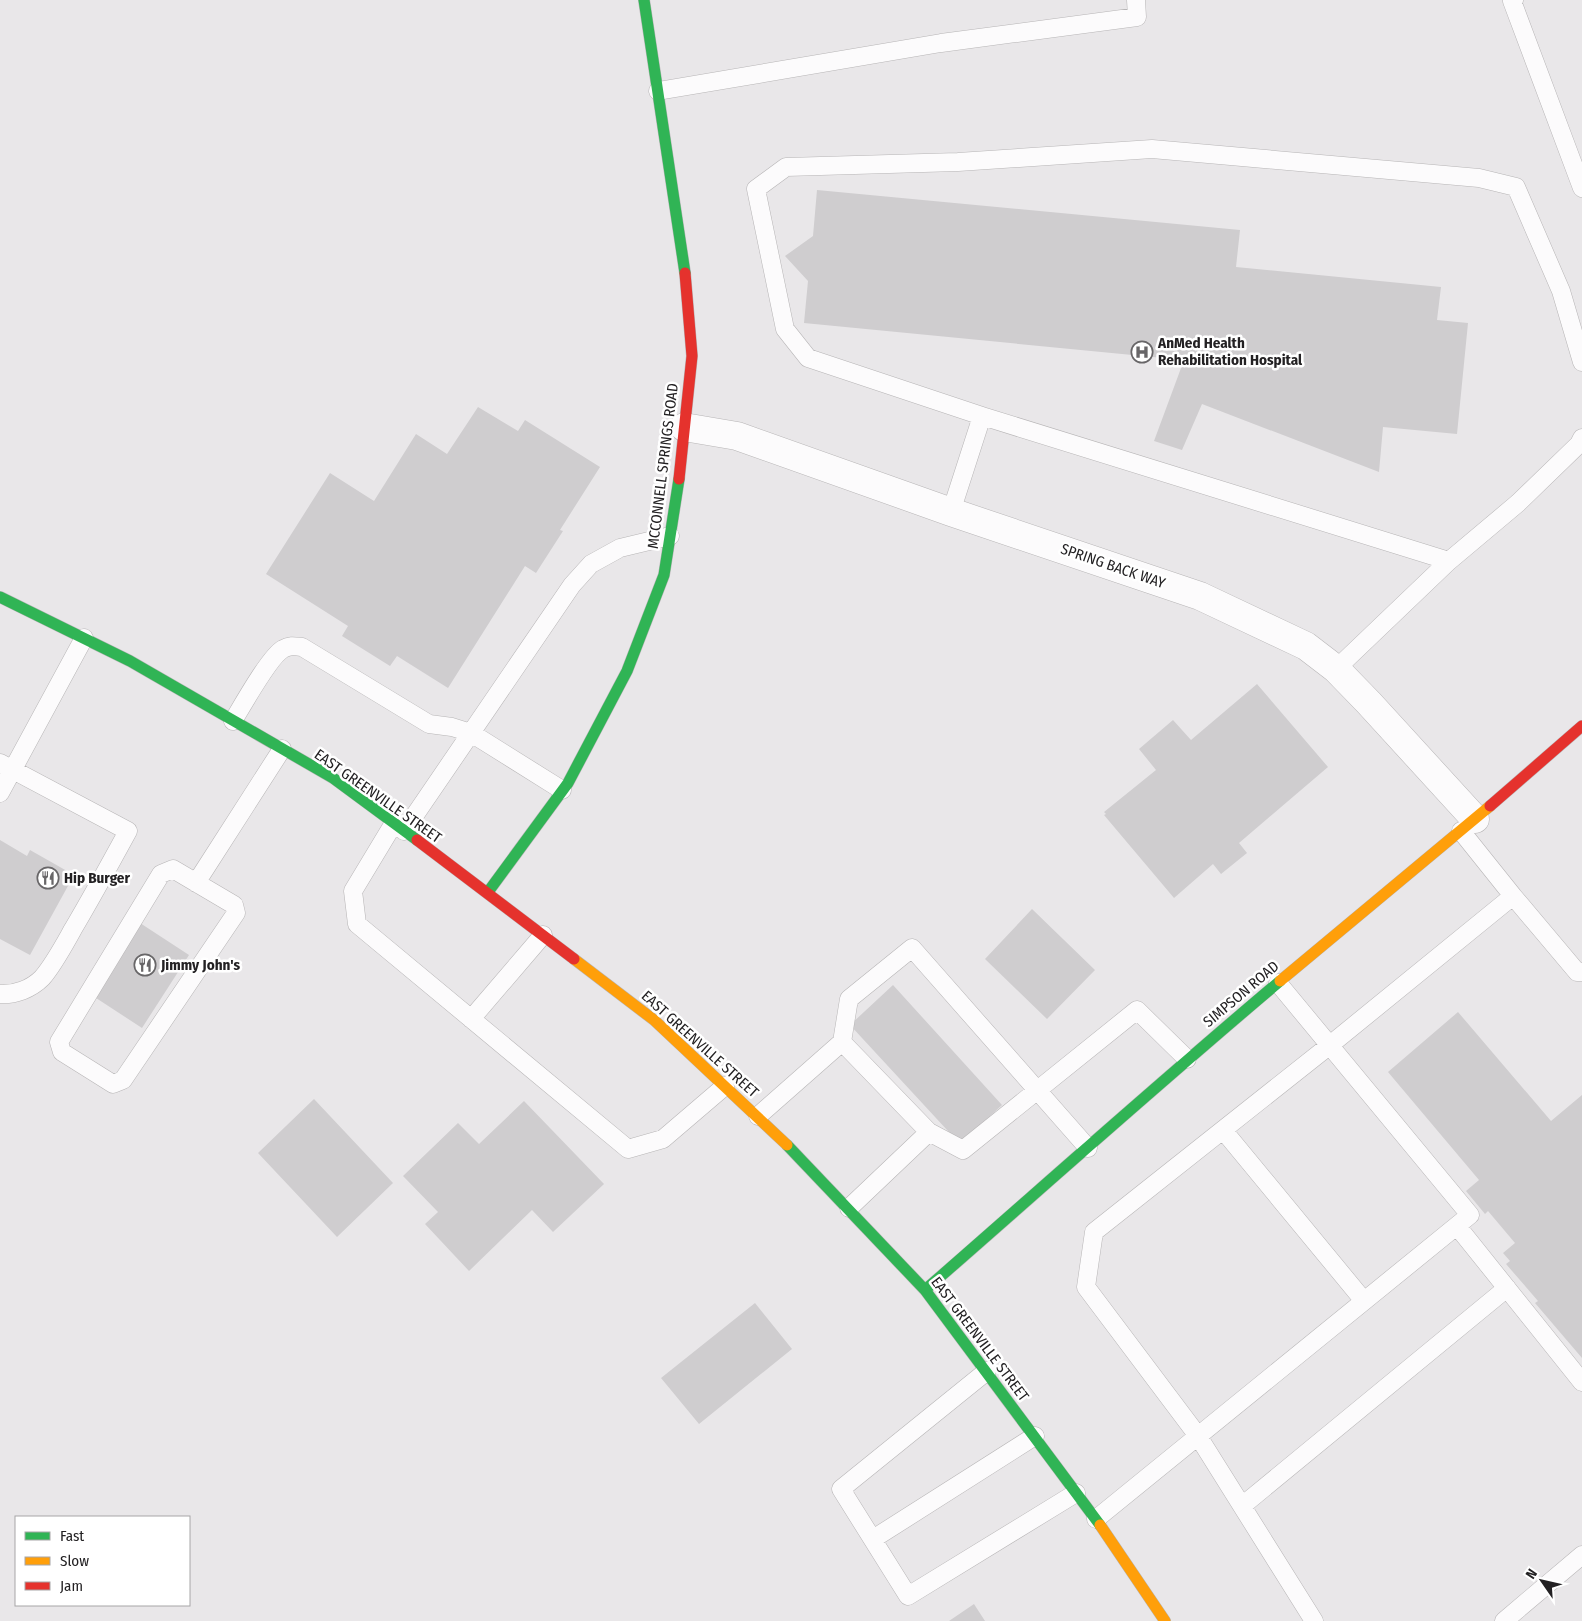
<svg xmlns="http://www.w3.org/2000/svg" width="1582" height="1621" font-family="'Fira Sans Condensed',sans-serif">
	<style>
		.building { fill: #cfcdcf }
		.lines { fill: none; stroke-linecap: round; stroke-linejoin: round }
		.lane-casing { stroke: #b7b5b6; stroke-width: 19 }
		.street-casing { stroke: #b7b5b6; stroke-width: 29 }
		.fast-casing { stroke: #b7b5b6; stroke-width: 12 }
		.slow-casing { stroke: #b7b5b6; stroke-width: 12 }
		.jam-casing { stroke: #b7b5b6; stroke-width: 12 }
		.lane { stroke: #fcfbfc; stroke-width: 18 }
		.street { stroke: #fcfbfc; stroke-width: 28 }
		.fast { stroke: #30b455; stroke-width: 11 }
		.slow { stroke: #ff9f0a; stroke-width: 11 }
		.jam { stroke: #e5322d; stroke-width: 11 }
		.labels { text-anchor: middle; stroke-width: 5; stroke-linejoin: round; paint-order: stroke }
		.poi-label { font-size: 15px; font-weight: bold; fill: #232123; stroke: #fff; text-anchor: start }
		.street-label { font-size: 15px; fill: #232123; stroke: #fff }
	</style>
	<rect width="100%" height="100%" fill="#e9e7e9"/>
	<path class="building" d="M817,190L1240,230L1236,267L1441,287L1437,320L1468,323L1457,434L1383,427L1379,472L1202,404L1182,450L1154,441L1184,360L804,323L808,281L785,256L813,236Z
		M478,407L518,431L525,420L600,467L560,530L563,531L536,573L525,566L448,688L397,656L390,666L342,636L348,626L266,574L330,473L374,501L416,434L447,454Z
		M1257,684L1328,767L1239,843L1247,853L1221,874L1213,864L1174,898L1104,815L1106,814L1104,812L1156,770L1139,749L1173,720L1191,740Z
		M0,840L27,856L30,850L74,875L30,955L0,939Z
		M1032,909L1095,970L1047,1019L985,959Z
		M140,923L189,955L142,1028L93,996Z
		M893,985L1002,1105L960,1144L850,1025Z
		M1458,1012L1551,1121L1582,1095V1358L1535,1303L1538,1301L1506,1264L1510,1261L1503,1253L1515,1243L1488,1211L1485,1214L1466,1191L1479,1180L1388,1072Z
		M314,1099L393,1183L337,1237L258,1153Z
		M524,1101L604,1184L553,1232L532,1210L469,1271L425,1224L438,1212L403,1176L458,1123L479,1144Z
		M755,1303L792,1349L699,1424L661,1378Z
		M974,1604L985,1621H949Z"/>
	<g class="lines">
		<g class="lane-casing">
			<path id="lane" d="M1514,0L1512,1L1582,188
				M658,91L941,43L1137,17L1136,0
				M982,416L808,358L785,329L756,189L786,167L958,162L1152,149L1479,178L1516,187L1561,291L1582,362
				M951,512L982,416L1449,561L1336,669
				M1449,561L1518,503L1579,444L1582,438
				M233,721C242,706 270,656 283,649C290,645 294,646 302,647L429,724L452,727L471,733L562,790
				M0,763L128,831C110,864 92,897 73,929C64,945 54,964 42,978C31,989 15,995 0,994
				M0,793L84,638
				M394,823L353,891L357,924L628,1149L663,1139L725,1086
				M404,831L572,585L591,564L620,548L670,536
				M173,869L234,905L236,913L123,1080L113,1084L62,1052L59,1042L161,874Z
				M196,883L282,749
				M1513,896L1577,972H1582
				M471,1019L543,935
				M842,1042L849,999L912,948L1088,1148
				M758,1116L842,1042L929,1132L849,1208
				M1223,1130L1364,1301
				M929,1132L963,1150L1137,1010L1187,1059
				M1457,1226L1582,1382
				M987,1371L841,1489L908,1596L1076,1493
				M1242,1506L1507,1288
				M1096,1519L1470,1215L1278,983
				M873,1539L1035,1436
				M1314,1621L1198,1436L1086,1287L1094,1232L1330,1045L1513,896L1461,831
				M1504,1621L1582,1555"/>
		</g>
		<g class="street-casing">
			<path id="street" d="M684,427L737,436L951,512L1200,596L1306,646L1336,669L1369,703L1475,819"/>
		</g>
		<g class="fast-casing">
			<path id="fast" d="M644,0L685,273
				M0,597L130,661L333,778L417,840
				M488,892L568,783L627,671L664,575L679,479
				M787,1145L925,1290L1100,1525
				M925,1290C1043,1187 1160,1082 1280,981"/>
		</g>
		<g class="slow-casing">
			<path id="slow" d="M574,959L654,1020L787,1145
				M1280,981L1490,806
				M1100,1525L1165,1621"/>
		</g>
		<g class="jam-casing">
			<path id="jam" d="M679,479L692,356L685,273
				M1490,806L1582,726
				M417,840L574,959"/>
		</g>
		<use href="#lane" class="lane"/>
		<use href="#street" class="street"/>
		<use href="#fast" class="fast"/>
		<use href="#slow" class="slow"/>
		<use href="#jam" class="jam"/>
	</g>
	<defs>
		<g id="hospital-ring" transform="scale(1.125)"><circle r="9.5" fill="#fff" stroke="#686668" stroke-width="1.5"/><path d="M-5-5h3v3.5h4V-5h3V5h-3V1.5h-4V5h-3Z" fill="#686668"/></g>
		<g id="restaurant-ring" transform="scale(1.125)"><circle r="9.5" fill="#fff" stroke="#686668" stroke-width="1.5"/><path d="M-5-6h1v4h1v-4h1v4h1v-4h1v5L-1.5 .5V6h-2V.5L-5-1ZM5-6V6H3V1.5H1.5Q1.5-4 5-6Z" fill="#686668"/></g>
	</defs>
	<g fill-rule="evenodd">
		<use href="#hospital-ring" x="1142" y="352"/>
		<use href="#restaurant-ring" x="48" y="878"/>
		<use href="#restaurant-ring" x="145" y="965"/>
	</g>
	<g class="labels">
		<g class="poi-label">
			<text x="1158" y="348">AnMed Health<tspan x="1158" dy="17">Rehabilitation Hospital</tspan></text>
			<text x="64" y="883">Hip Burger</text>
			<text x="161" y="970">Jimmy John's</text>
		</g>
		<g class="street-label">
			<text transform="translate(663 466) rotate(-83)" y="5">MCCONNELL SPRINGS ROAD</text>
			<text transform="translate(1113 566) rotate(19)" y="5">SPRING BACK WAY</text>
			<text transform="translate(378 796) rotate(35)" y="5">EAST GREENVILLE STREET</text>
			<text transform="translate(1241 994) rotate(-40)" y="5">SIMPSON ROAD</text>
			<text transform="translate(700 1044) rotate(42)" y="5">EAST GREENVILLE STREET</text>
			<text transform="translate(980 1339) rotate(53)" y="5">EAST GREENVILLE STREET</text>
		</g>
	</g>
	<rect x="15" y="1516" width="175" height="90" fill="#ffffff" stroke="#a7a6a7"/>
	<rect x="25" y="1532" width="25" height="8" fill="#30b455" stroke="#a7a6a7"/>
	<text x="60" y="1541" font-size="15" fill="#232123">Fast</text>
	<rect x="25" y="1557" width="25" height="8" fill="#ff9f0a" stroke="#a7a6a7"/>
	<text x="60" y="1566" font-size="15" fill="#232123">Slow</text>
	<rect x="25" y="1582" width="25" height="8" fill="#e5322d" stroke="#a7a6a7"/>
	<text x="60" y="1591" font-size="15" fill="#232123">Jam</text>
	<g transform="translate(1542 1581) rotate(304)" stroke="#ffffff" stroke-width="4" paint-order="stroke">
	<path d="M0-4L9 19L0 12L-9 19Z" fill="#232123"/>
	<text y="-8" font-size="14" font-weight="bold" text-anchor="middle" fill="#232123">N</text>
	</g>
</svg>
